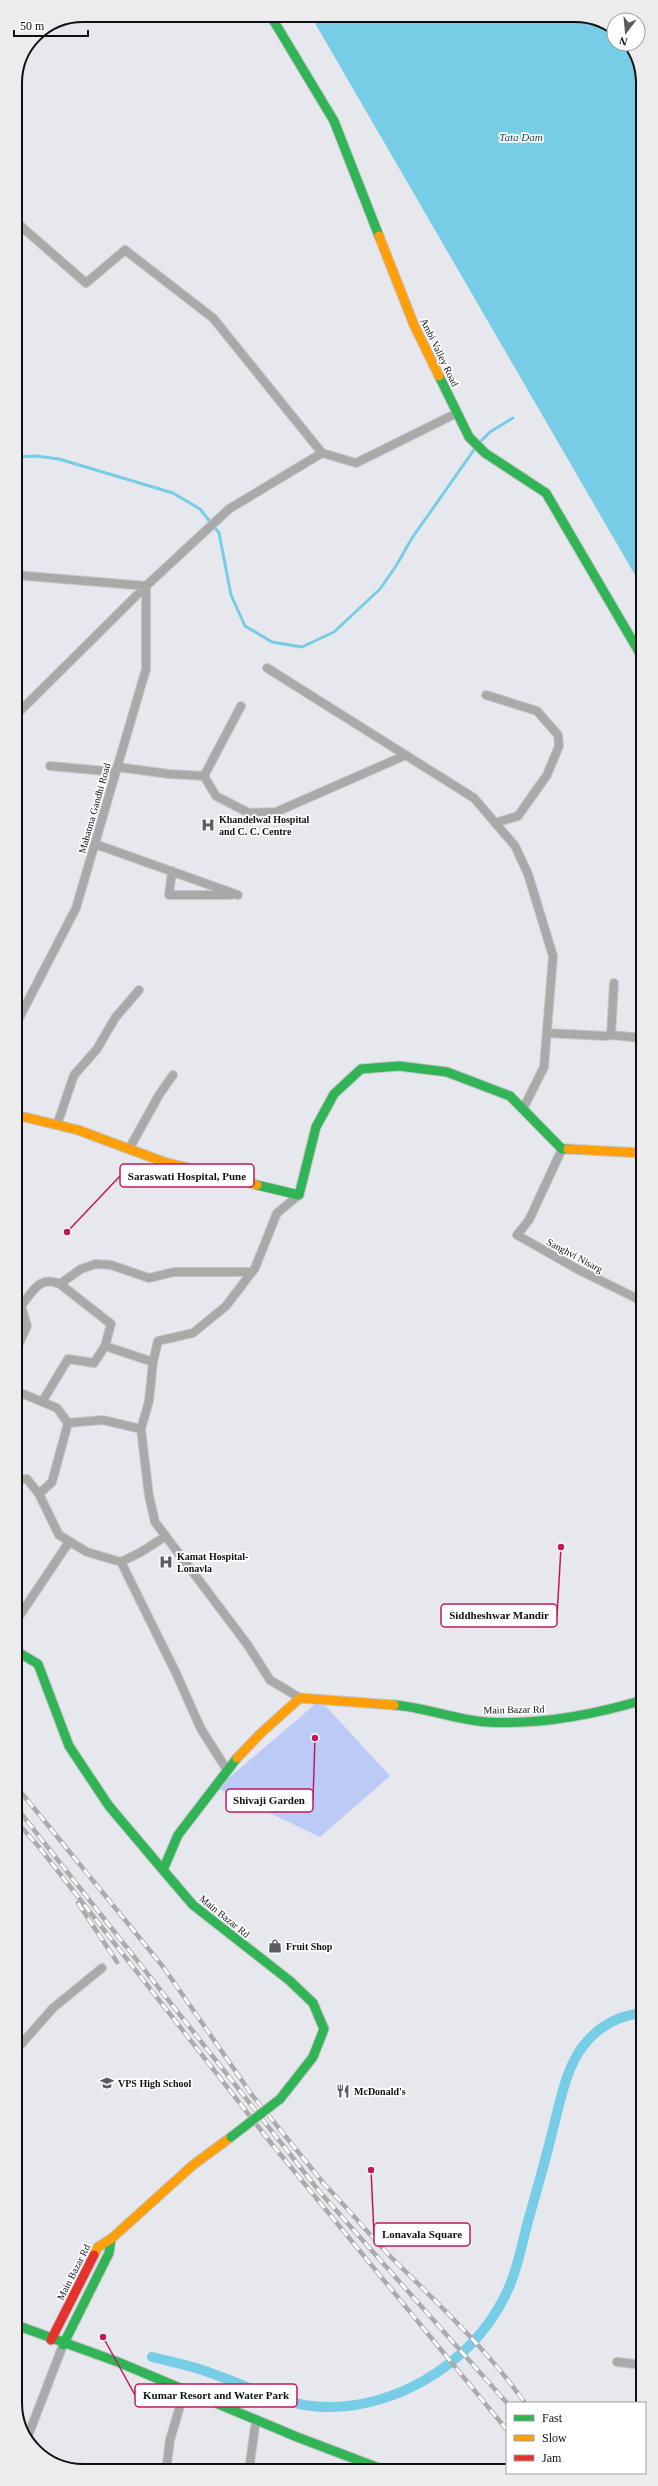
<svg xmlns="http://www.w3.org/2000/svg" width="658" height="2486" font-family="Georgia,serif">
	<style>
		.green { fill: #bbcbf6 }
		.water { fill: #76cde5 }
		.lines { fill: none; stroke-linecap: round; stroke-linejoin: round }
		.stream { stroke: #76cde5; stroke-width: 3 }
		.canal { stroke: #76cde5; stroke-width: 10 }
		.street-casing { stroke: #c4c6ca; stroke-width: 10 }
		.fast-casing { stroke: #c4c6ca; stroke-width: 11 }
		.slow-casing { stroke: #c4c6ca; stroke-width: 11 }
		.jam-casing { stroke: #c4c6ca; stroke-width: 11 }
		.street { stroke: #aaa9a9; stroke-width: 8 }
		.fast { stroke: #30b455; stroke-width: 9 }
		.slow { stroke: #ff9f0a; stroke-width: 9 }
		.jam { stroke: #e5322d; stroke-width: 9 }
		.rail-casing { stroke: #aaabad; stroke-width: 4.5 }
		.rail { stroke: #fff; stroke-width: 3; stroke-dasharray: 9; stroke-linecap: butt }
		.fast-bridge-casing { stroke: #c4c6ca; stroke-width: 11; stroke-linecap: butt }
		.fast-bridge { stroke: #30b455; stroke-width: 9 }
		.labels { text-anchor: middle; stroke-width: 3.5; stroke-linejoin: round; paint-order: stroke }
		.street-label { font-size: 10px; fill: #0f1013; stroke: #fff }
		.poi-label { font-size: 10px; font-weight: bold; fill: #0f1013; stroke: #fff; text-anchor: start }
		.water-label { font-size: 11px; font-style: italic; fill: #154957; stroke: #fff }
		.rim { fill: none; stroke: #0f1013; stroke-width: 2 }
		.leader { fill: none; stroke: #c2185b; stroke-width: 1.5 }
		.callout-dot { fill: #c2185b; stroke: #fff; stroke-width: 1.5 }
		.callout { fill: #fff; stroke: #c2185b; stroke-width: 1.5 }
		.callout-label { font-size: 11px; text-anchor: middle; font-weight: bold; fill: #0f1013 }
	</style>
	<rect width="100%" height="100%" fill="#e6e8ee"/>
	<path class="green" d="M320,1700L390,1776L320,1837L217,1788Z"/>
	<path class="water" d="M579,15L614,30V44H627L642,70V587L312,18Z"/>
	<g class="lines">
		<path class="stream" d="M479,443L490,432L513,418
			M15,457L36,456L59,459L173,493L200,509L219,533L231,595L245,626L272,642L302,647L334,632L380,589L396,566L412,538L476,447"/>
		<path class="canal" d="M152,2357C168,2361 184,2364 199,2369C244,2383 284,2409 333,2407C365,2406 397,2396 425,2380C459,2360 487,2332 505,2296C516,2274 521,2249 527,2225C536,2192 546,2159 554,2125C561,2098 566,2069 583,2046C598,2027 619,2015 643,2013"/>
		<g class="street-casing">
			<path id="street" d="M15,221L86,283L125,250L213,318L322,453
				M15,575L146,586V669L76,908L16,1024
				M267,668L474,798L515,846L528,874L553,956L544,1067L523,1109
				M486,695L537,711L558,735L559,746L547,775L518,816L495,823
				M15,716L146,586L229,509L322,453L356,463L457,413
				M50,766L116,772
				M117,767L169,774L204,776L216,796L249,813L276,812L406,755
				M204,776L241,706
				M95,844L238,895
				M172,871L169,895H231
				M547,1033L605,1036L611,1035L642,1038
				M611,1035L614,983
				M57,1125L74,1075L97,1049L115,1018L139,990
				M129,1149L159,1095L173,1075
				M562,1149L529,1220L517,1235L579,1270L642,1301
				M299,1195L277,1213L255,1268L226,1306L193,1333L158,1341L153,1362L149,1401L141,1429L149,1496L155,1522L247,1644L270,1680L300,1698
				M60,1284L111,1324L105,1346L153,1362
				M16,1303L21,1306C33,1291 40,1275 60,1284L81,1269L96,1264L111,1265L149,1278L174,1272H252
				M16,1350L27,1326L21,1306
				M16,1391L57,1408L68,1423
				M42,1402L68,1359L94,1363L105,1346
				M141,1429L103,1420L68,1423L52,1482L39,1494L59,1535L87,1552L121,1562L141,1552L166,1536
				M16,1479H27L39,1494
				M121,1562L176,1673L201,1729L227,1770
				M16,1621L69,1542
				M16,2050L53,2008L102,1968
				M617,2362L643,2365
				M28,2436L63,2345
				M249,2470L255,2427
				M166,2471L170,2440L183,2396"/>
		</g>
		<g class="fast-casing">
			<path id="fast" d="M272,18L334,121L379,236
				M439,376L469,437L485,453L546,493L642,657
				M257,1185L299,1195L316,1127L334,1094L361,1069L399,1066L447,1072L510,1096L562,1149H568
				M16,1651L38,1664L69,1746L109,1806L163,1870
				M394,1705C425,1707 455,1720 487,1722C539,1725 593,1715 643,1700
				M237,1758L178,1835L163,1870L193,1905L290,1981L313,2003L324,2029L313,2057L280,2099
				M16,2325L118,2362L297,2437L384,2470
				M63,2345L109,2253L111,2239"/>
		</g>
		<g class="slow-casing">
			<path id="slow" d="M379,236L414,325L439,376
				M16,1115L78,1130L164,1162L257,1185
				M568,1149L642,1153
				M237,1758L261,1733L300,1698L394,1705
				M94,2255L98,2247L111,2239L193,2165L231,2137"/>
		</g>
		<g class="jam-casing">
			<path id="jam" d="M51,2340L94,2255"/>
		</g>
		<use href="#street" class="street"/>
		<use href="#fast" class="fast"/>
		<use href="#slow" class="slow"/>
		<use href="#jam" class="jam"/>
		<g class="rail-casing">
			<path id="rail" d="M16,1786L164,1968L252,2095L325,2185
				M16,1807L319,2191L507,2403
				M16,1821L39,1847L271,2143L507,2430
				M78,1903L117,1962
				M322,2182C346,2206 367,2232 390,2256C437,2303 486,2348 525,2403"/>
		</g>
		<use href="#rail" class="rail"/>
		<g class="fast-bridge-casing">
			<path id="fast-bridge" d="M231,2137L280,2099"/>
		</g>
		<use href="#fast-bridge" class="fast-bridge"/>
	</g>
	<defs>
		<g id="hospital-bare" transform="scale(1.08)"><path d="M-5-5h3v3.5h4V-5h3V5h-3V1.5h-4V5h-3Z" fill="#5a5c60" stroke="#fff" stroke-width="2.5" paint-order="stroke"/></g>
		<g id="shop-bare" transform="scale(1.08)"><path d="M-5-2.5h2.3a2.7 3.5 0 0 1 5.4 0H5L5.5 6h-11ZM-1.5-2.5h3a1.5 2.3 0 0 0-3 0Z" fill="#5a5c60" stroke="#fff" stroke-width="2.5" paint-order="stroke"/></g>
		<g id="school-bare" transform="scale(1.08)"><path d="M0-5L7-2L0 1L-7-2ZM-4 1L0 2.5L4 1V4Q0 6-4 4Z" fill="#5a5c60" stroke="#fff" stroke-width="2.5" paint-order="stroke"/></g>
		<g id="restaurant-bare" transform="scale(1.08)"><path d="M-5-6h1v4h1v-4h1v4h1v-4h1v5L-1.5 .5V6h-2V.5L-5-1ZM5-6V6H3V1.5H1.5Q1.5-4 5-6Z" fill="#5a5c60" stroke="#fff" stroke-width="2.5" paint-order="stroke"/></g>
	</defs>
	<g fill-rule="evenodd">
		<use href="#hospital-bare" x="208" y="825"/>
		<use href="#hospital-bare" x="166" y="1562"/>
		<use href="#shop-bare" x="275" y="1946"/>
		<use href="#school-bare" x="107" y="2083"/>
		<use href="#restaurant-bare" x="343" y="2091"/>
	</g>
	<g class="labels">
		<g class="street-label">
			<text transform="translate(440 352) rotate(64)" y="4">Ambi Valley Road</text>
			<text transform="translate(94 808) rotate(-74)" y="4">Mahatma Gandhi Road</text>
			<text transform="translate(575 1255) rotate(28)" y="4">Sanghvi Nisarg</text>
			<text transform="translate(514 1709) rotate(-1)" y="4">Main Bazar Rd</text>
			<text transform="translate(225 1916) rotate(39)" y="4">Main Bazar Rd</text>
			<text transform="translate(73 2272) rotate(-63)" y="4">Main Bazar Rd</text>
		</g>
		<g class="poi-label">
			<text x="219" y="823">Khandelwal Hospital<tspan x="219" dy="12">and C. C. Centre</tspan></text>
			<text x="177" y="1560">Kamat Hospital-<tspan x="177" dy="12">Lonavla</tspan></text>
			<text x="286" y="1950">Fruit Shop</text>
			<text x="118" y="2087">VPS High School</text>
			<text x="354" y="2095">McDonald's</text>
		</g>
		<g class="water-label">
			<text x="521" y="141">Tata Dam</text>
		</g>
	</g>
	<path d="M0 0H658V2486H0ZM83 22H575A61 61 0 0 1 636 83V2403A61 61 0 0 1 575 2464H83A61 61 0 0 1 22 2403V83A61 61 0 0 1 83 22Z" fill="#ececec" fill-rule="evenodd"/>
	<path class="rim" d="M83 22H575A61 61 0 0 1 636 83V2403A61 61 0 0 1 575 2464H83A61 61 0 0 1 22 2403V83A61 61 0 0 1 83 22Z"/>
	<path class="leader" d="M67 1232L120 1176M561 1547L557 1616M315 1738L313 1800M371 2170L374 2235M103 2337L135 2395"/>
	<g class="callout-dot">
		<circle cx="67" cy="1232" r="4"/>
		<circle cx="561" cy="1547" r="4"/>
		<circle cx="315" cy="1738" r="4"/>
		<circle cx="371" cy="2170" r="4"/>
		<circle cx="103" cy="2337" r="4"/>
	</g>
	<g class="callout">
		<rect x="120" y="1164" width="134" height="23" rx="4"/>
		<rect x="441" y="1604" width="116" height="23" rx="4"/>
		<rect x="226" y="1789" width="87" height="23" rx="4"/>
		<rect x="374" y="2223" width="96" height="23" rx="4"/>
		<rect x="135" y="2384" width="162" height="23" rx="4"/>
	</g>
	<g class="callout-label">
		<text x="187" y="1180">Saraswati Hospital, Pune</text>
		<text x="499" y="1619">Siddheshwar Mandir</text>
		<text x="269" y="1804">Shivaji Garden</text>
		<text x="422" y="2238">Lonavala Square</text>
		<text x="216" y="2399">Kumar Resort and Water Park</text>
	</g>
	<rect x="506" y="2402" width="140" height="72" fill="#ffffff" stroke="#9f9fa1"/>
	<rect x="514" y="2415" width="20" height="6" fill="#30b455" stroke="#9f9fa1"/>
	<text x="542" y="2422" font-size="12" fill="#0f1013">Fast</text>
	<rect x="514" y="2435" width="20" height="6" fill="#ff9f0a" stroke="#9f9fa1"/>
	<text x="542" y="2442" font-size="12" fill="#0f1013">Slow</text>
	<rect x="514" y="2455" width="20" height="6" fill="#e5322d" stroke="#9f9fa1"/>
	<text x="542" y="2462" font-size="12" fill="#0f1013">Jam</text>
	<g transform="translate(626 32) rotate(196)"><circle r="19" fill="#ffffff" stroke="#9f9fa1"/>
	<path d="M0-3L7 15L0 10L-7 15Z" fill="#5a5c60"/>
	<text y="-6" font-size="11" font-weight="bold" text-anchor="middle" fill="#0f1013">N</text>
	</g>
	<path d="M14 30v6h74v-6" fill="none" stroke="#0f1013" stroke-width="2"/>
	<text x="20" y="30" font-size="12" fill="#0f1013" stroke="#ffffff" stroke-width="3" paint-order="stroke">50 m</text>
</svg>
